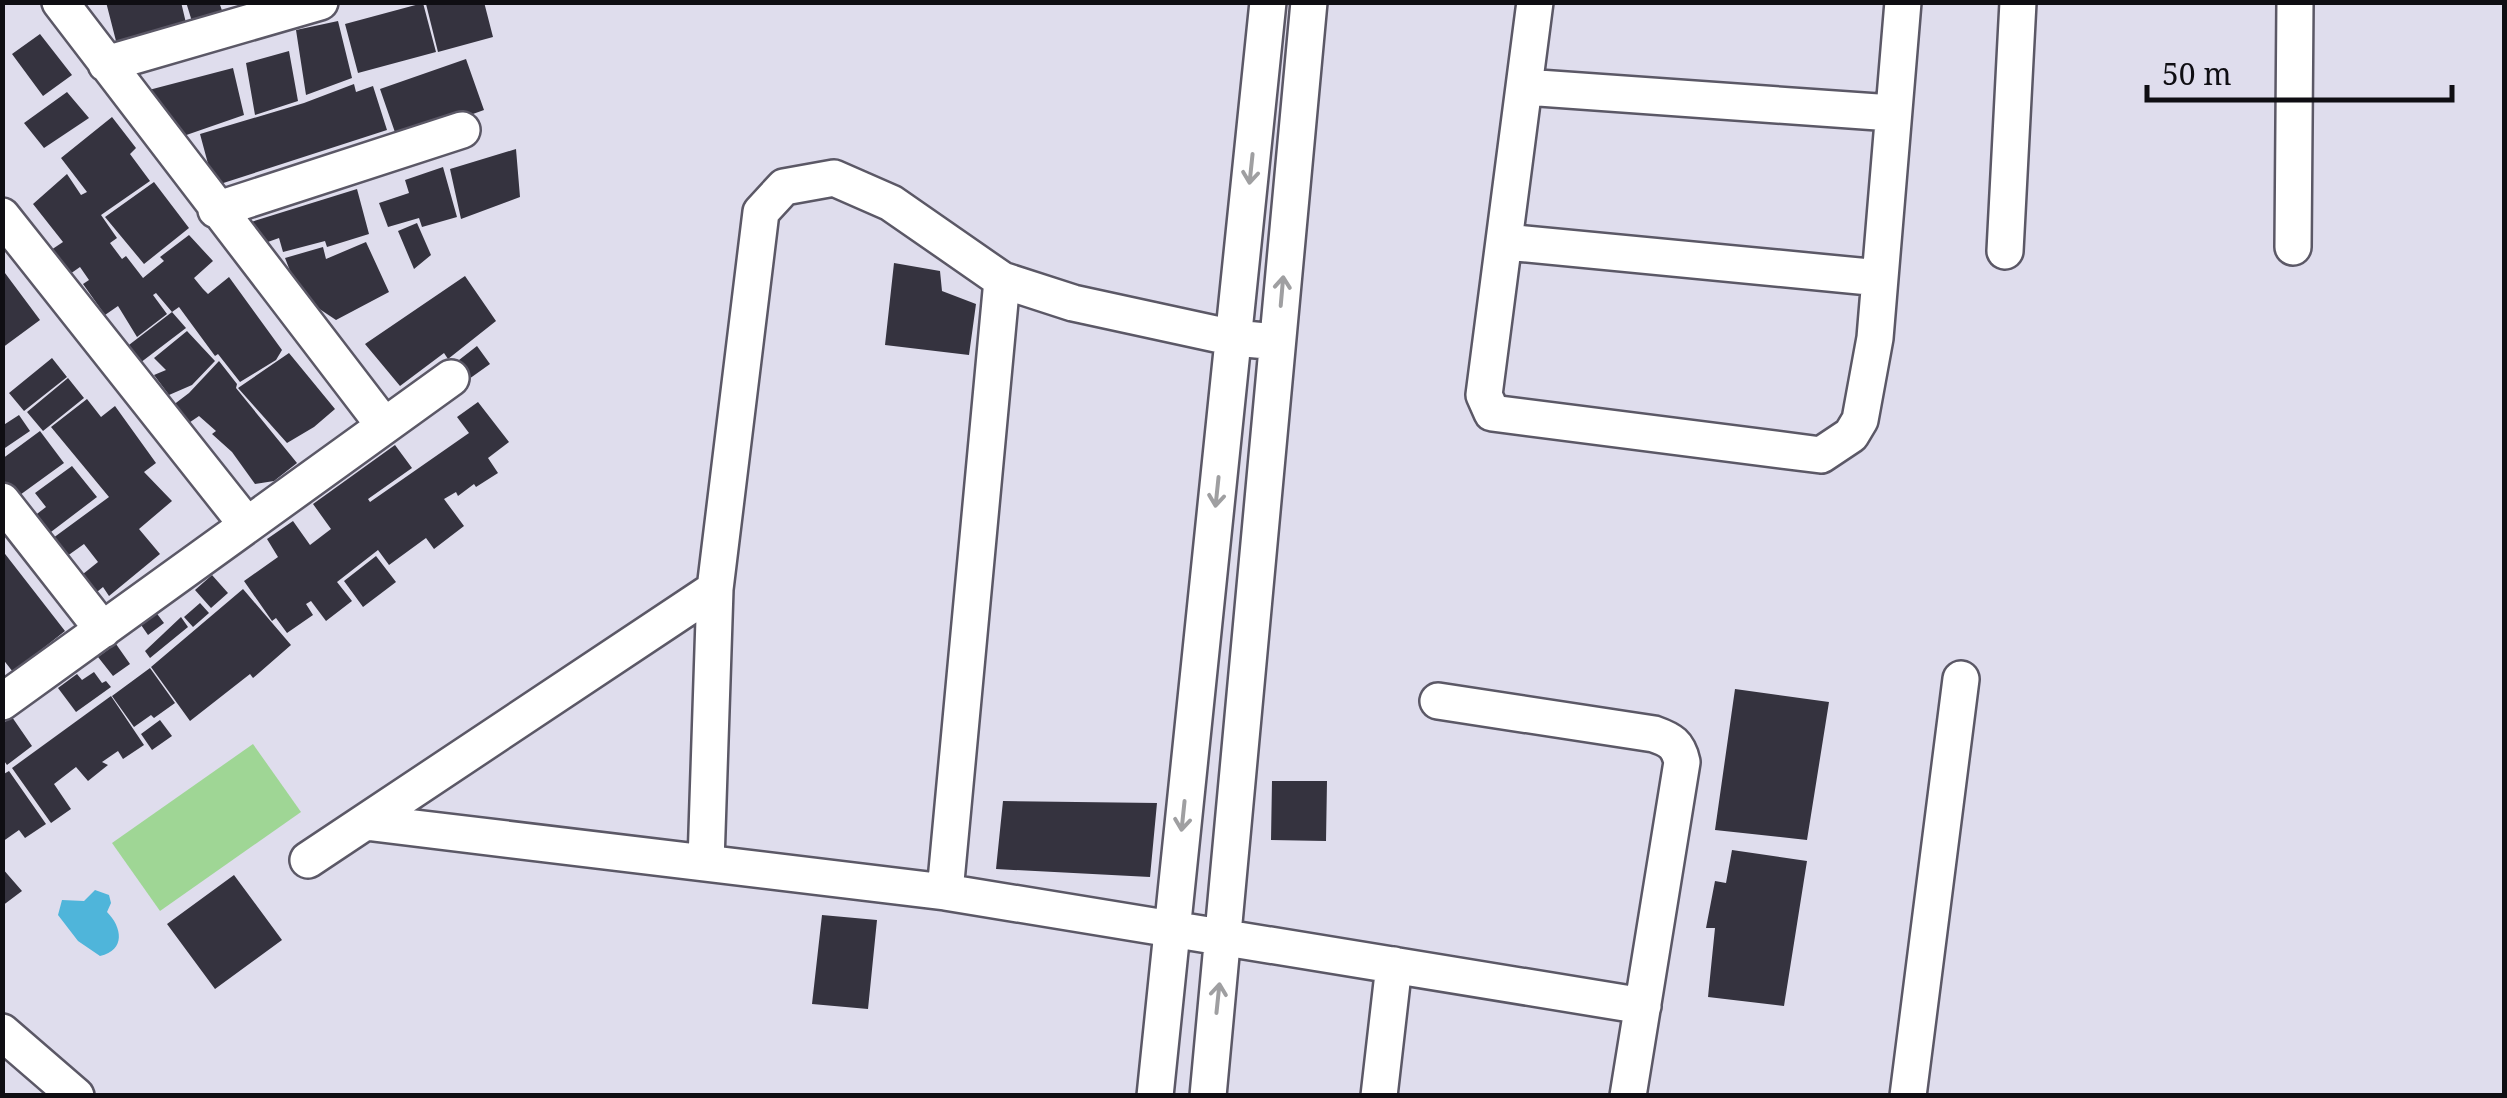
<svg xmlns="http://www.w3.org/2000/svg" width="2507" height="1098" font-family="'Noto Serif',serif">
	<style>
		.green { fill: #9fd695 }
		.water { fill: #4fb5da }
		.building { fill: #35333f }
		.lines { fill: none; stroke-linecap: round; stroke-linejoin: round }
		.street-casing { stroke: #5b5866; stroke-width: 40 }
		.street { stroke: #fff; stroke-width: 35 }
		.oneway { stroke: #9f9fa1 }
	</style>
	<rect width="100%" height="100%" fill="#dfdded"/>
	<path class="green" d="M253,744L301,812L160,911L112,843Z"/>
	<path class="water" d="M95,890L109,895L111,903L107,912C122,927 126,950 100,956L78,941L58,915L62,900L84,901Z"/>
	<path class="building" d="M106,2H181L186,23L116,41Z
		M186,2H219L225,19L194,28Z
		M432,2H484L493,37L438,52L426,4Z
		M423,3L436,52L358,73L345,24Z
		M338,21L352,78L306,95L296,30Z
		M40,34L72,75L43,96L12,54Z
		M289,51L298,101L255,115L246,63Z
		M466,59L484,110L398,141L380,89Z
		M233,68L244,115L172,140L145,91Z
		M354,84L356,92L373,86L387,130L214,186L200,134L304,103Z
		M67,92L89,118L44,148L24,123Z
		M112,117L136,148L130,154L150,181L101,215L117,238L110,243L122,259L126,256L143,278L164,261L160,257L189,235L213,261L194,278L203,289L208,294L229,277L282,350L276,360L240,382L218,354L215,356L179,307L172,312L186,328L136,366L125,348L172,312L156,293L153,295L167,314L137,337L118,306L105,315L83,284L89,280L80,267L70,274L51,250L63,242L33,204L67,174L81,195L87,192L61,158Z
		M516,149L520,197L461,219L450,169Z
		M443,167L457,217L422,227L419,218L388,227L379,203L409,193L405,180Z
		M154,182L189,228L144,264L105,217Z
		M357,189L369,234L327,247L325,241L283,252L279,238L265,243L251,222Z
		M417,223L431,255L414,269L398,231Z
		M366,242L389,292L336,320L300,296L285,258L323,247L326,259Z
		M894,263L940,271L942,291L976,304L969,355L885,345Z
		M2,269L40,320L2,348Z
		M465,276L496,321L448,359L444,353L400,386L365,344Z
		M187,331L215,361L192,385L169,395L154,375L166,370L154,358Z
		M477,346L490,364L462,384L450,367Z
		M289,353L335,409L314,427L287,443L238,388Z
		M52,358L67,377L24,411L9,393Z
		M219,361L237,384L236,388L297,463L274,481L255,484L232,452L212,434L216,431L199,416L177,431L164,412L189,393Z
		M68,378L84,398L43,431L27,412Z
		M87,399L101,417L115,406L156,463L144,472L172,501L139,529L160,554L109,596L103,587L92,596L78,578L98,562L84,544L63,559L49,541L109,497L51,427Z
		M478,402L509,442L488,458L498,473L476,487L474,484L458,496L456,492L444,499L464,526L434,549L426,538L389,565L378,550L337,582L352,601L326,621L311,601L306,604L313,615L287,633L276,618L272,621L244,581L278,557L267,539L293,521L310,545L331,529L313,504L395,445L412,468L368,499L370,502L469,433L457,417Z
		M19,415L30,431L2,450V426Z
		M40,431L64,463L13,500L2,486V459Z
		M72,466L97,497L43,538L29,520L46,507L35,493Z
		M2,550L65,631L13,672L2,658Z
		M376,556L396,582L363,607L344,581Z
		M212,575L228,593L211,608L195,590Z
		M243,589L291,645L253,678L250,674L190,721L151,667Z
		M200,603L209,613L193,627L184,617Z
		M155,611L164,623L148,635L139,622Z
		M181,617L188,627L150,658L145,651Z
		M116,644L130,664L113,676L98,657Z
		M150,668L175,703L154,718L151,715L134,727L112,696Z
		M94,672L102,683L106,681L111,687L76,712L58,688L77,674L82,680Z
		M1735,689L1829,702L1807,840L1715,830Z
		M111,696L144,745L123,759L118,751L102,762L108,765L88,781L76,767L54,784L71,809L51,823L12,768Z
		M12,717L32,746L7,765L2,758V724Z
		M160,720L172,736L152,750L141,734Z
		M9,771L46,824L25,838L19,830L2,842V775Z
		M1272,781H1327L1326,841L1271,840Z
		M1003,801L1157,803L1150,877L996,869Z
		M1732,850L1807,861L1784,1006L1708,997L1715,928H1706L1715,881L1726,883Z
		M2,868L22,891L2,906Z
		M234,875L282,940L215,989L167,924Z
		M822,915L877,920L868,1009L812,1004Z"/>
	<g class="lines">
		<g class="street-casing">
			<path id="street" d="M60,2L383,424
				M1535,2L1484,395L1492,413L1821,455L1851,435L1860,420L1875,338L1903,2
				M106,64L320,2
				M1524,87L1892,113
				M216,210L462,130
				M2,216L247,525
				M1506,242L1880,278
				M2293,247L2295,2
				M2005,251L2018,2
				M2,501L103,630
				M1438,701L1654,734C1671,740 1678,744 1682,762L1628,1096
				M2,702L451,378
				M365,822L945,892L1643,1006
				M308,860L715,589
				M706,862L715,589L761,212L784,187L834,178L891,203L1002,280L1073,303L1234,338L1277,342
				M945,892L1002,280
				M2,1032L76,1096
				M1155,1096L1268,2
				M1208,1096L1309,2
				M1379,1096L1394,965
				M1908,1096L1961,679"/>
		</g>
		<use href="#street" class="street"/>
	</g>
	<defs><path id="oneway-shaft" d="M-6 0H5M1.5-3L5.5 0L1.5 3" fill="none" stroke-width="1.6" stroke-linecap="round" stroke-linejoin="round" transform="scale(2.5)"/></defs>
	<g class="oneway">
		<use href="#oneway-shaft" transform="translate(1251 169) rotate(96)"/>
		<use href="#oneway-shaft" transform="translate(1282 291) rotate(-85)"/>
		<use href="#oneway-shaft" transform="translate(1217 492) rotate(96)"/>
		<use href="#oneway-shaft" transform="translate(1183 816) rotate(96)"/>
		<use href="#oneway-shaft" transform="translate(1218 998) rotate(-84)"/>
	</g>
	<rect width="2507" height="1098" fill="none" stroke="#0f0e13" stroke-width="10"/>
	<path d="M2147 85v15h305v-15" fill="none" stroke="#0f0e13" stroke-width="5"/>
	<text x="2162" y="85" font-size="30" fill="#0f0e13" stroke="#dfdded" stroke-width="8" paint-order="stroke">50 m</text>
</svg>
